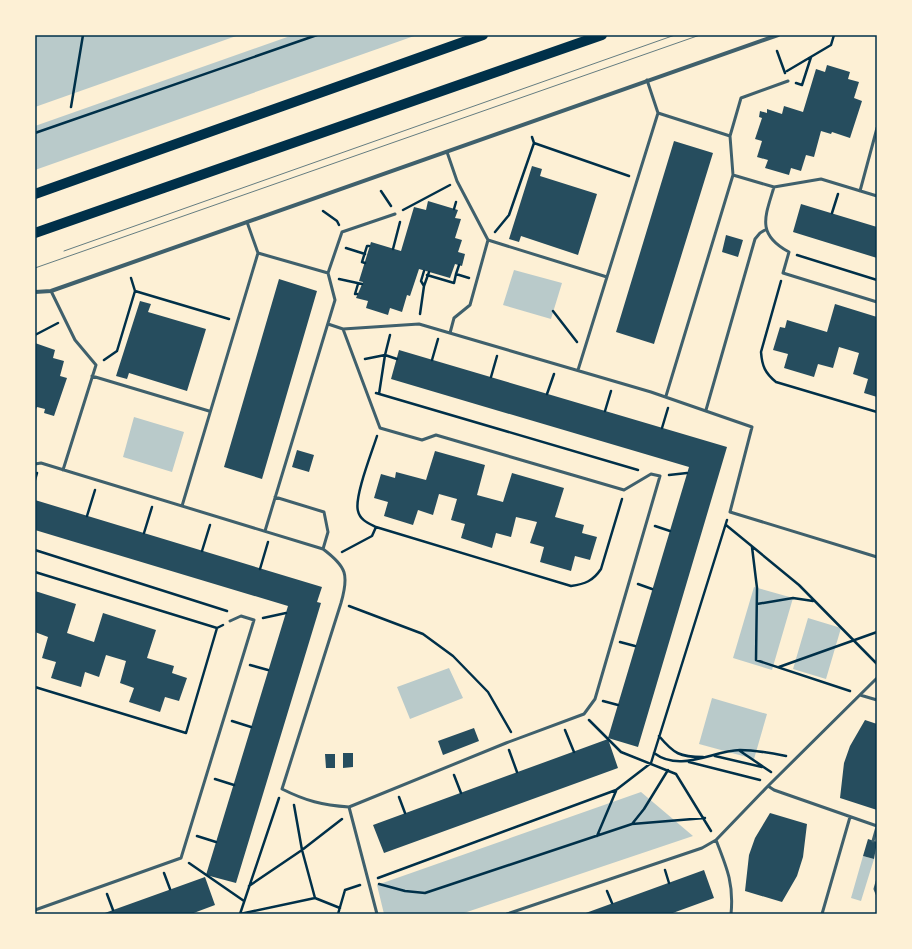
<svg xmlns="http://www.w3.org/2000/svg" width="912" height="949" font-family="Commissioner,sans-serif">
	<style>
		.green { fill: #b9caca }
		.building { fill: #264d5e }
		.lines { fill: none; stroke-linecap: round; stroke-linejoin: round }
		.path { stroke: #003049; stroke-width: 2.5 }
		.service { stroke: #3f606c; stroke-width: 3 }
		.minor { stroke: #3f606c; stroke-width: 4 }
		.primary { stroke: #003049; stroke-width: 10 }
		.tram { stroke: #657d81; stroke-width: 1 }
		.neatline { fill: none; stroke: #003049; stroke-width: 1.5 }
	</style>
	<rect width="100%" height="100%" fill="#fdf0d5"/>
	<path class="green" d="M35,35H239L35,107Z
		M293,35H417L35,170V126Z
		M514,270L562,283L551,319L503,305Z
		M134,417L184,432L172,472L123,457Z
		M754,587L793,598L772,670L733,658Z
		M808,618L841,628L826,679L793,669Z
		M449,668L463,698L410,719L397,687Z
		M712,698L767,714L754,759L699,744Z
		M641,792L693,836L461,914H384L377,885Z
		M863,856L874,859L861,901L851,898Z"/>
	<path class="building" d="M827,65L850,72L848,79L859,82L854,98L862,101L850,138L832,132L831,134L821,131L814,157L806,155L801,171L791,168L789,175L765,168L768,160L757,157L762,141L755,139L762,118L759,117L760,111L767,113V109L782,114L784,106L803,112L816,69L825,72Z
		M674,141L713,153L654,344L616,332Z
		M532,166L542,169L540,176L597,194L578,255L521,236L519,242L509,239Z
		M428,201L458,210L455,218L461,219L455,238L462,240L458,252L465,254L462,266L455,264L450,278L419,269L410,296L407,295L402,312L390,308L388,315L366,308L368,301L356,298L363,282L359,281L371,242L401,251L414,207L426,210Z
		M801,204L877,227V258L793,232Z
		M726,235L743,240L738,257L722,252Z
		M279,279L317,291L262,479L224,467Z
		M140,301L151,304L148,312L206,329L187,391L129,373L127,379L116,376Z
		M835,304L877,317V397L864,393L868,379L853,374L859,353L839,347L833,368L818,364L814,377L784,368L788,354L773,350L780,327L785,328L787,320L827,332Z
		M35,343L55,350L53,358L64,361L60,376L67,378L54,416L44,413L45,409L37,407L35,411Z
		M399,350L727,447L638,747L608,738L689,467L391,379Z
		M297,450L314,455L309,472L292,467Z
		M435,451L485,465L477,495L503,502L512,473L564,488L555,517L584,525L582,533L597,537L590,560L575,556L571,571L540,562L544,547L530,543L537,522L516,517L511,537L496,533L492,548L461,538L465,524L451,520L457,499L439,494L433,515L418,510L413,525L384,516L388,502L374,498L381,474L395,478L396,472L426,480Z
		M35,500L322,587L317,602L321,603L236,883L206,875L288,606L35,530Z
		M35,591L76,604L67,633L94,642L103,613L156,630L147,658L174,666L172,673L187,678L179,701L165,697L160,712L129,702L134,688L120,683L126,661L106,655L99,677L85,672L81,687L51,678L56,662L42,658L48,637L35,632Z
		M865,720L877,724V810L840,798L844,763L850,746Z
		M474,728L479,741L443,755L438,741Z
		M608,739L618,768L384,853L373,825Z
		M343,753H353V767L343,768Z
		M325,754H335V768H326Z
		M770,813L807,824L803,857L797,876L782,902L745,891L749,855L755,838Z
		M868,839L877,842L874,859L863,856Z
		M704,870L714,898L670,914H583Z
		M205,877L215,905L191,914H102Z"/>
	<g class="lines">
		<path class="path" d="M777,51L785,73
			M787,71L831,45L834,35
			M796,83L802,85L811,57
			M71,107L83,35
			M35,133L317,35
			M532,137L534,143
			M381,191L391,206
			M454,209L456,202
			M403,210L450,185
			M323,211L337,221L339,225
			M832,213L838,194
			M495,232L509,215L534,143L629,176
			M346,248L365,254
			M393,249L400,222
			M797,255L877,280
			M365,263L362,262L367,246H369
			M456,274L459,265
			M427,275L454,283L456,274L469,278
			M131,278L135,291
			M339,279L362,284
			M781,281L761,352C762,366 765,373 776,382L877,412
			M424,286L429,272
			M357,294H355L358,284
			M553,311L577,342
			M420,314L424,286L421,281L424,271
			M35,335L58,323
			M365,359L385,355L397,359
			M104,360L117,351L135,291L229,319
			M432,360L438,339
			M491,377L497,356
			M376,393L638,470
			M379,394L385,355L390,335
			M547,394L554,374
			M605,411L611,391
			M662,428L668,408
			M377,436C372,452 354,497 358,511C360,520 368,523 376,527L571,586C585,584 593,581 601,569L622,499
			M669,475L687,473
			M35,480L37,473
			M87,516L95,490
			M726,525L799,585L877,664
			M655,526L670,531
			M144,533L152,507
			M752,547L757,588L756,660L850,691
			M35,550L227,611
			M202,551L210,525
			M342,552L372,536L376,527
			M260,569L268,542
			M35,572L217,628L223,625
			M638,584L652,589
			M757,604L793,598L813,601
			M349,606L423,634L453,656L488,692L511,732
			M263,618L286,613
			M620,642L635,646
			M250,665L268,670
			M779,667L877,632
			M35,687L186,733L217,628
			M603,701L618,705
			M589,720L621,752L676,774L711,831
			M232,721L251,727
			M565,730L574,752
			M659,736C674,754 680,757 703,757
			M509,750L517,772
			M740,751L771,772
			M654,753C681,773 711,751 740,750C755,750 771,753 786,756
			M715,756L762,767
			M689,762L760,780
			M454,775L461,793
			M215,779L234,785
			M399,797L405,813
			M294,805L302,850L315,898
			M632,824L644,809L668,770
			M197,836L216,842
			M597,836L616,791
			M189,863L244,901
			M665,870L669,883
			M164,873L170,889
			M378,878L616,790L651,763L727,520
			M379,884L405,891L425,893L632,824L705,818
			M249,886L302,850L342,819
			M607,891L612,903
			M107,894L113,910
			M240,914L279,798
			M240,914L315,898L340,908
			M338,914L345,890L360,885"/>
		<path class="service" d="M658,113L730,136L733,175L666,396
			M730,136L741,98L788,81
			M447,152L457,181L488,240L470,305L454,318L450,333
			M733,175L774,187L821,179L877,196
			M774,187C765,217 756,234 789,252L783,273L877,302
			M860,191L877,128
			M247,222L258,253
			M488,240L607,277
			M328,273L342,232L395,214
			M51,291L75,340L96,365L63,470
			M328,324L343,329L419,324L651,392L752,427L730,512L877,557
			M578,370L658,113L647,80
			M92,376L209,411
			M706,410L755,239L760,233L765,230
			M35,464L41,463L323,549C347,567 349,575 341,603L282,789C306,801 322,805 349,807L506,743L584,714L595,699L660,476L651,474L624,490L436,435L422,440L380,428L343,329
			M275,497L324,512L328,532L323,549
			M182,506L258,253L328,273L335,300L265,531
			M860,695L877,700
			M768,786L774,790L877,826
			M349,807L377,914
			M716,840C727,868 734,884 731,914
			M873,841L877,827
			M877,882L875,889L877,894
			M35,910L181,858L254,620L241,616L230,621
			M507,914L702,848L716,840L768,786L877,678
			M822,914L850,817"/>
		<path class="minor" d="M35,292L51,291L778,35"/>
		<path class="primary" d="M35,194L483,35
			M35,233L602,35"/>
		<path class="tram" d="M64,251L675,35
			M35,268L700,35"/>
	</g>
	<rect width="912" height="949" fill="none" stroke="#fdf0d5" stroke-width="72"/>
	<rect x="36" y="36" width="840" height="877" class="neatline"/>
</svg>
